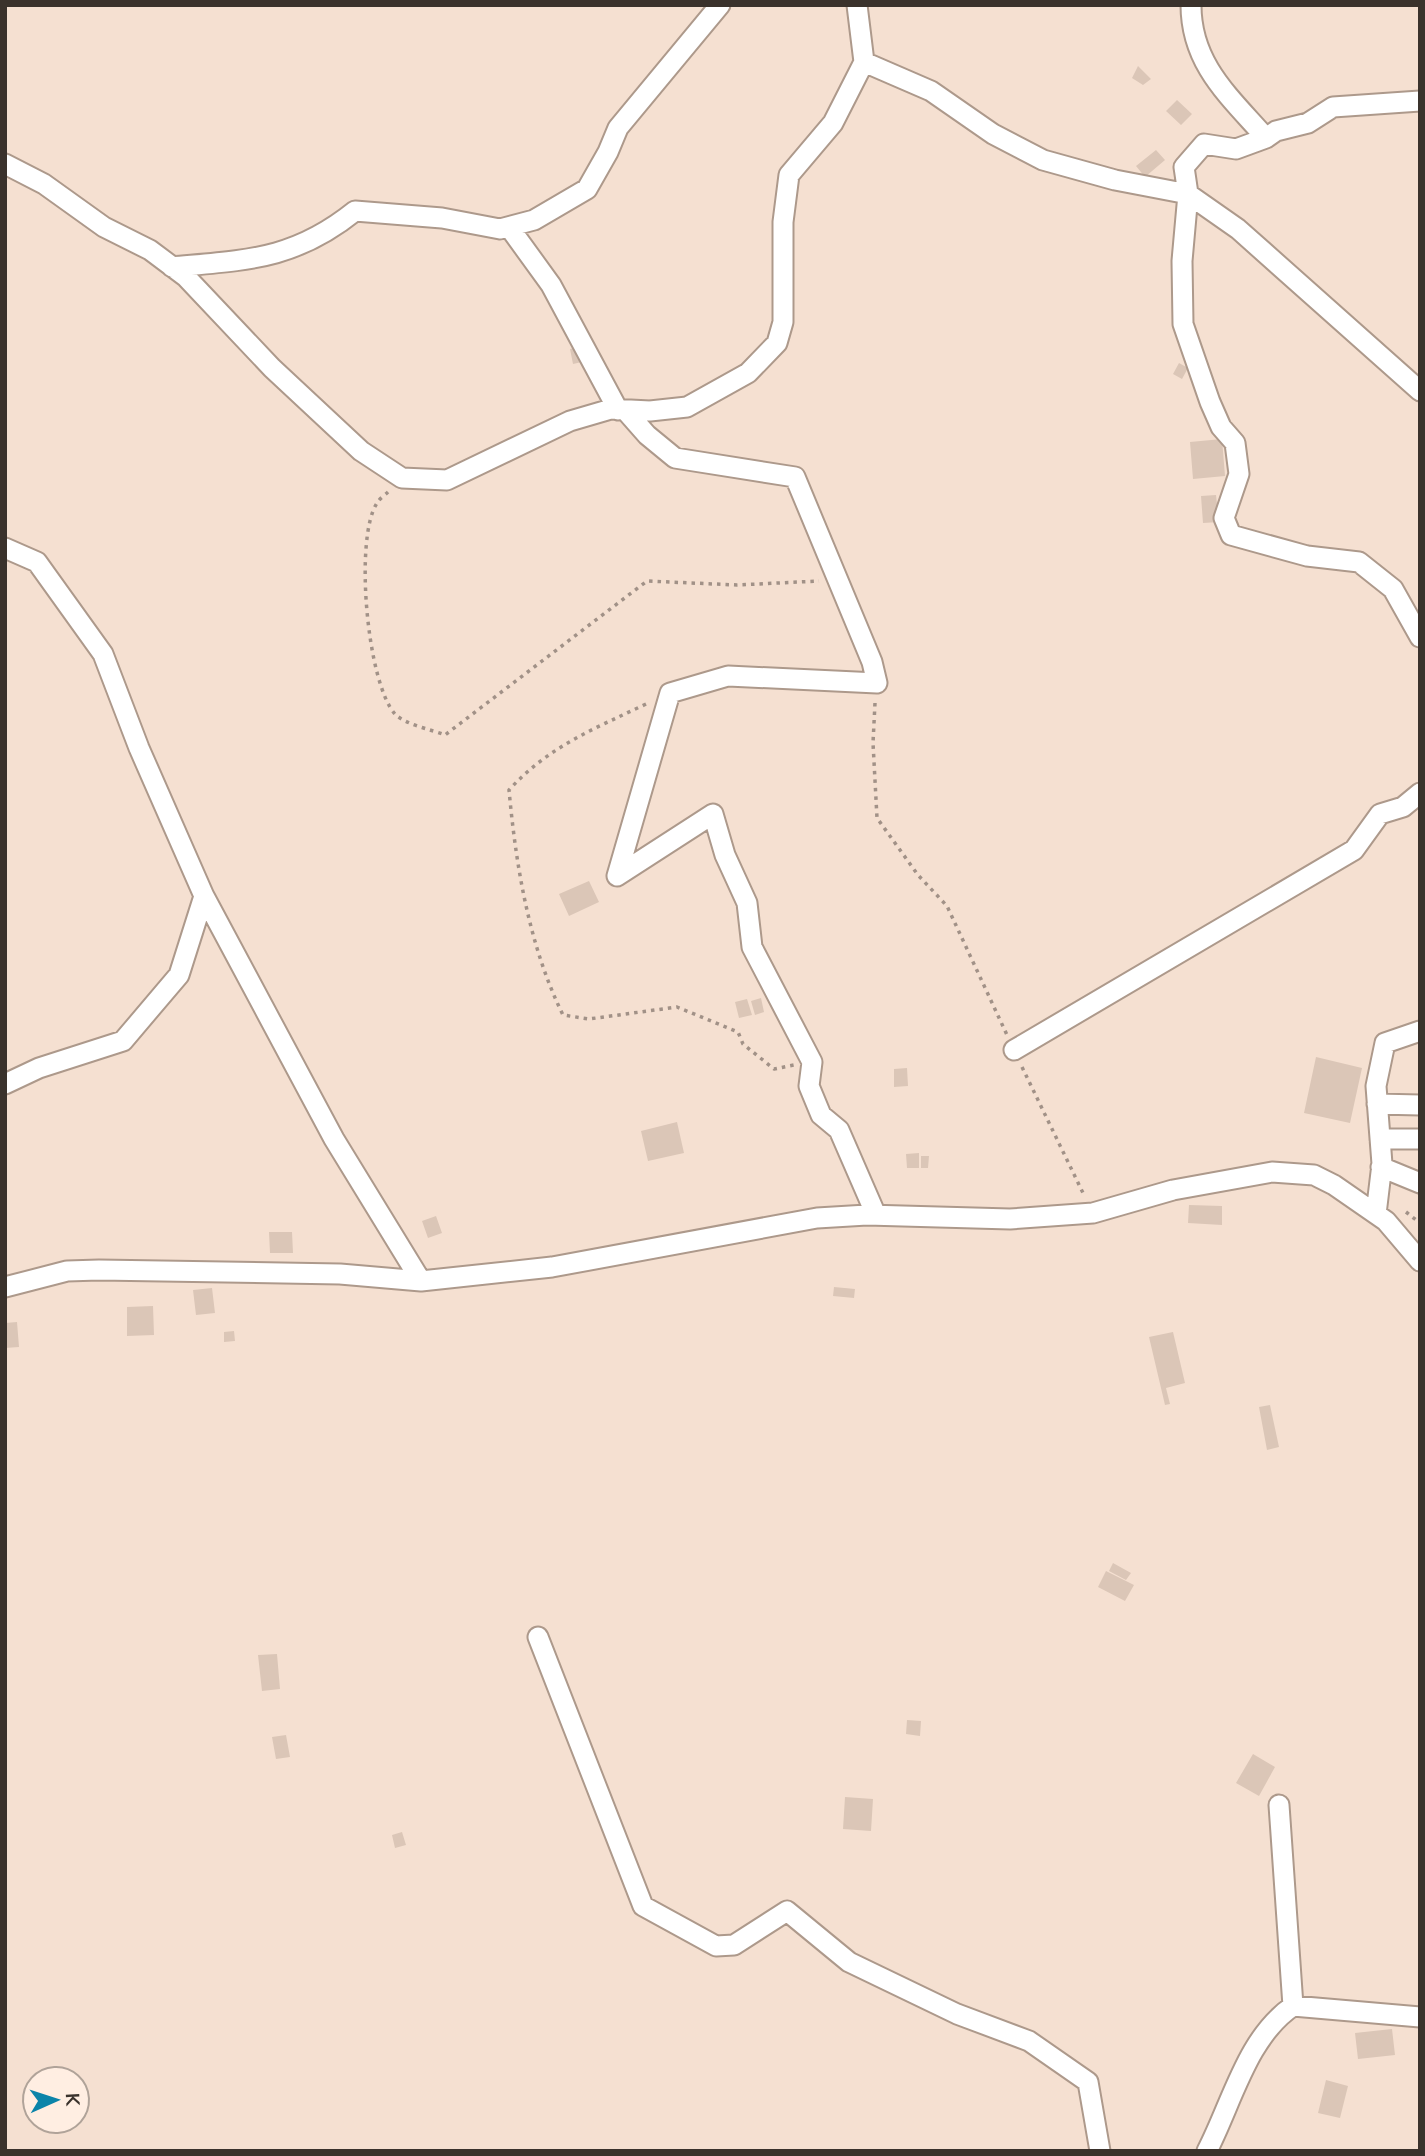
<svg xmlns="http://www.w3.org/2000/svg" width="1425" height="2156" font-family="Mulish,sans-serif">
	<style>
		.building { fill: #dbc6b7 }
		.lines { fill: none; stroke-linecap: round; stroke-linejoin: round }
		.street-casing { stroke: #ad998b; stroke-width: 23 }
		.path { stroke: #a19187; stroke-width: 3.5; stroke-dasharray: 3.5 5; stroke-linecap: butt }
		.street { stroke: #fff; stroke-width: 19 }
	</style>
	<rect width="100%" height="100%" fill="#f5e0d1"/>
	<path class="building" d="M1138,66L1151,79L1143,85L1132,78Z
		M1177,100L1192,114L1181,125L1166,111Z
		M1156,150L1165,160L1145,177L1136,166Z
		M582,346L586,361L573,364L570,349Z
		M1179,363L1188,368L1182,379L1173,374Z
		M1222,439L1225,476L1193,479L1190,442Z
		M1216,495L1219,522L1203,523L1201,496Z
		M589,881L599,902L569,916L559,894Z
		M761,998L764,1012L755,1015L751,1001Z
		M747,999L752,1015L739,1018L735,1002Z
		M1316,1057L1362,1068L1350,1123L1304,1113Z
		M907,1068L908,1086L894,1087V1069Z
		M677,1122L684,1153L648,1161L641,1131Z
		M919,1153V1168H907L906,1154Z
		M921,1156H929L928,1168H921Z
		M1189,1205L1222,1206V1225L1188,1223Z
		M436,1216L442,1233L428,1238L422,1221Z
		M269,1232H292L293,1253H270Z
		M834,1287L855,1289L854,1298L833,1296Z
		M212,1288L215,1313L196,1315L193,1290Z
		M153,1306L154,1335L127,1336V1307Z
		M17,1322L19,1347L5,1348V1323Z
		M234,1331L235,1341L224,1342V1332Z
		M1173,1332L1185,1383L1166,1388L1170,1404L1165,1405L1149,1337Z
		M1270,1405L1279,1447L1267,1450L1259,1407Z
		M1113,1563L1131,1573L1126,1580L1109,1571Z
		M1106,1571L1134,1585L1125,1601L1098,1587Z
		M277,1654L280,1689L262,1691L258,1655Z
		M907,1720L921,1721L920,1736L906,1734Z
		M286,1735L290,1757L276,1759L272,1737Z
		M1253,1754L1275,1767L1259,1796L1236,1783Z
		M845,1797L873,1799L871,1831L843,1829Z
		M402,1832L406,1845L395,1848L392,1835Z
		M1392,2029L1395,2055L1358,2059L1355,2033Z
		M1326,2080L1348,2086L1340,2118L1318,2113Z"/>
	<g class="lines">
		<g class="street-casing">
			<path id="street" d="M857,5L864,62L931,91L993,134L1043,160L1115,180L1188,194L1182,261L1183,324L1210,402L1221,427L1235,443L1239,474L1224,518L1231,535L1307,556L1359,562L1393,589L1420,637
				M1191,5C1191,64 1229,96 1266,138L1236,149L1204,144L1184,167L1188,194L1238,229L1420,391
				M1266,138L1276,131L1308,123L1333,107L1420,101
				M5,164L44,184L104,227L150,250L186,277L272,368L361,451L402,478L447,480L570,421L611,409L650,411L687,407L748,373L777,343L783,322V222L789,175L833,123L864,62
				M509,227L551,285L618,410
				M172,267C247,260 294,260 355,211L442,218L500,229L534,220L587,189L608,152L618,128L720,5
				M625,410L647,435L675,458L795,477L872,662L877,683L728,676L670,693L617,876L713,814L725,855L747,903L752,947L812,1062L809,1086L821,1115L839,1130L876,1215
				M5,548L37,562L103,654L139,748L204,896
				M1014,1050L1354,850L1380,814L1403,807L1420,793
				M5,1084L39,1068L123,1041L179,975L204,896L334,1139L421,1281
				M1377,1104L1420,1105
				M1380,1139H1420
				M1381,1167L1420,1183
				M1376,1214L1382,1164L1376,1086L1385,1043L1420,1031
				M5,1287L67,1271L99,1270L340,1274L421,1281L552,1267L817,1218L867,1215L1010,1219L1093,1213L1173,1190L1272,1172L1314,1175L1334,1185L1386,1221L1420,1261
				M538,1637L643,1906L716,1946L734,1945L787,1911L849,1962L957,2014L1029,2041L1088,2082L1100,2151
				M1279,1805L1293,2006
				M1207,2151C1232,2103 1247,2037 1293,2006L1420,2017"/>
		</g>
		<path class="path" d="M388,492C385,495 379,499 377,503C354,538 367,683 395,714C406,725 430,729 445,735L647,581L737,585L819,581
			M875,703L873,743L877,818L918,875L947,906L1007,1035
			M646,704C594,729 549,746 509,790C516,866 529,946 563,1015L589,1019L677,1007L738,1032L743,1044L774,1069L794,1065
			M1022,1067L1084,1195
			M1406,1212L1420,1223"/>
		<use href="#street" class="street"/>
	</g>
	<rect width="1425" height="2156" fill="none" stroke="#3a322c" stroke-width="14"/>
	<g transform="translate(56 2100) rotate(87)"><circle r="33" fill="#ffeee2" stroke="#b0a399" stroke-width="2"/>
	<path d="M0-5L12 26L0 18L-12 26Z" fill="#0b84a9"/>
	<text y="-10" font-size="19" font-weight="bold" text-anchor="middle" fill="#3a322c">K</text>
	</g>
</svg>
